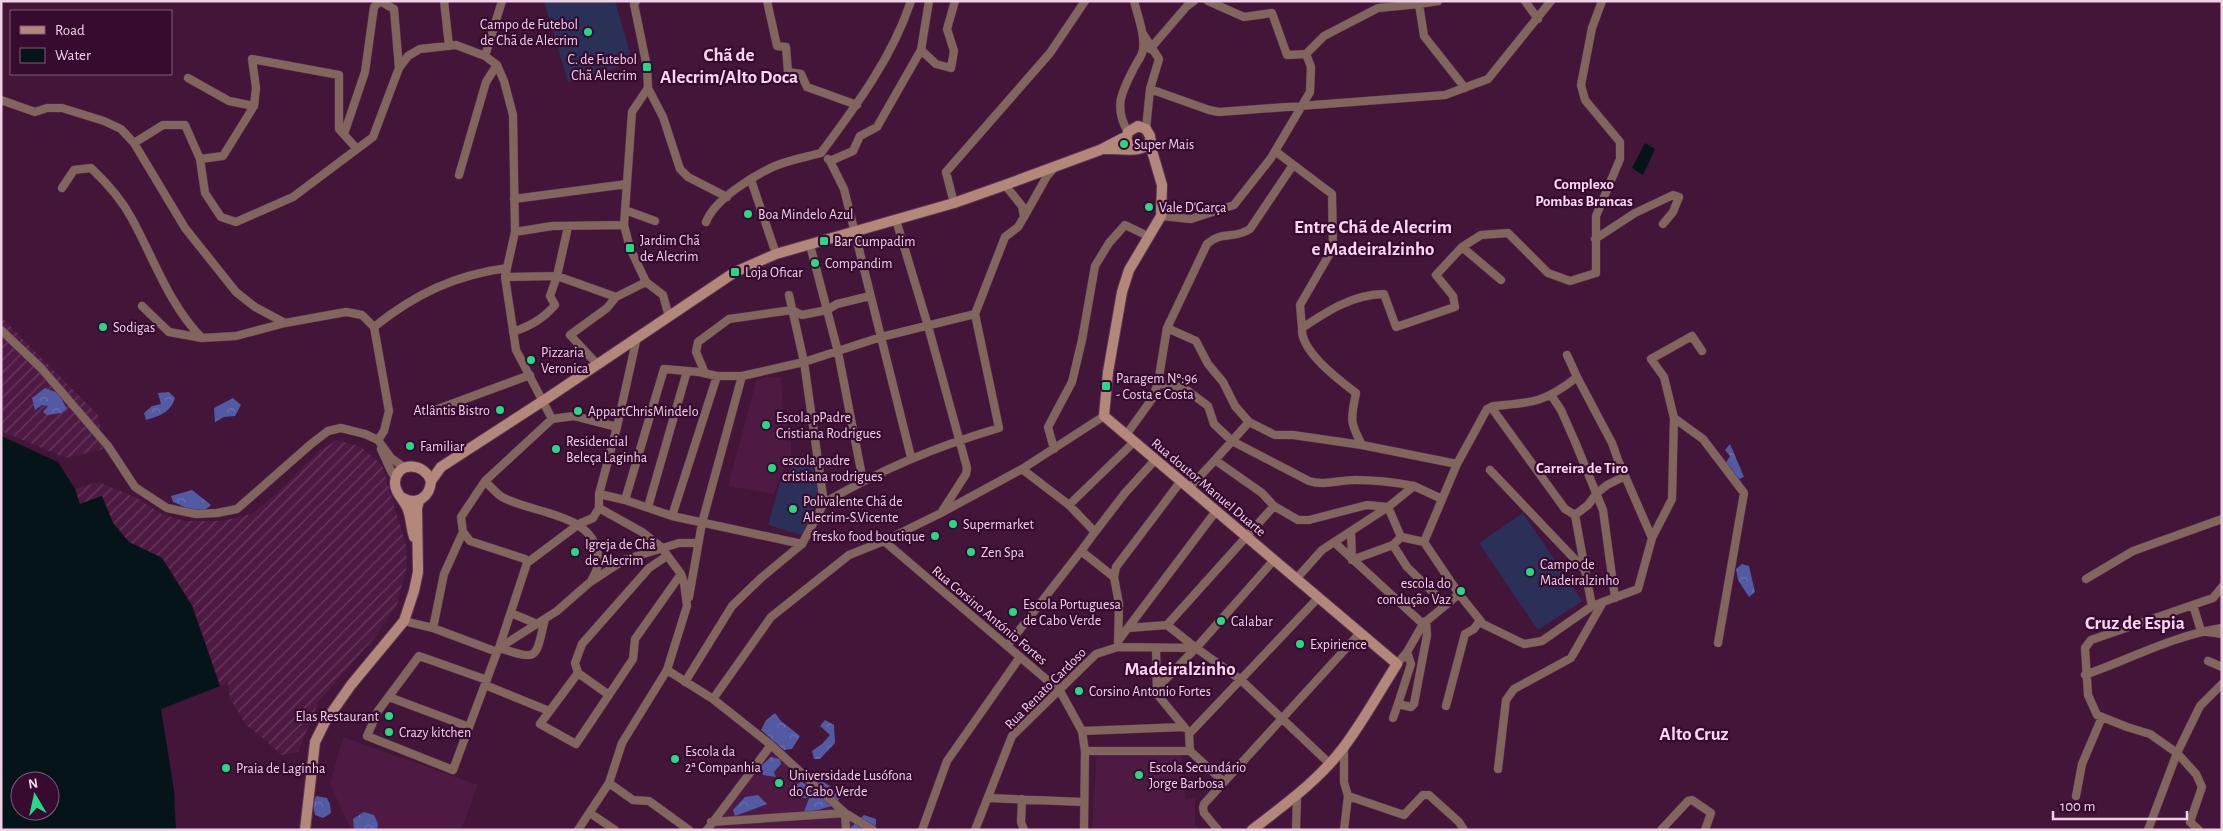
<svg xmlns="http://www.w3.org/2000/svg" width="2223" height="831" font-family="'Alegreya Sans',sans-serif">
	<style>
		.built { fill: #4e1a44 }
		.industrial { fill: url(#industrial-furrows) }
		.forest { fill: url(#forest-crowns) }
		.pitch { fill: #2b3058 }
		.water { fill: #051418; fill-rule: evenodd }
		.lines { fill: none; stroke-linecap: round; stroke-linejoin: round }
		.street-casing { stroke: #5e3355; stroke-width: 9 }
		.secondary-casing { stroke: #5e3355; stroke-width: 12 }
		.street { stroke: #82665e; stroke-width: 8 }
		.secondary { stroke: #b4877b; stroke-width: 10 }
		.poi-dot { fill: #28d885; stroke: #370a2f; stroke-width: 2 }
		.labels { text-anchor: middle; stroke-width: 4.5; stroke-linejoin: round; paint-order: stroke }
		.poi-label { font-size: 14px; fill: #f0d2e7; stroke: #370a2f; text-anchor: start }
		.street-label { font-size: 14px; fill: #f0d2e7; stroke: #370a2f }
		.neighbourhood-label { font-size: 15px; font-weight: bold; fill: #f9d5ef; stroke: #370a2f }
		.district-label { font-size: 19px; font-weight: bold; fill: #f9d5ef; stroke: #370a2f }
	</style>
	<defs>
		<pattern id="industrial-furrows" width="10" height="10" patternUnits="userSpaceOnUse" patternTransform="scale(1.25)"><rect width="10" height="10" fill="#4e1a44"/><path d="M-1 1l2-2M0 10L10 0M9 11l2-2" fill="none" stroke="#683a5f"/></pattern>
		<pattern id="forest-crowns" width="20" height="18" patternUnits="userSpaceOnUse" patternTransform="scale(1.25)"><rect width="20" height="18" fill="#515aa3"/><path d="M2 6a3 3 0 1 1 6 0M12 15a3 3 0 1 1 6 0" fill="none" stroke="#6a71b0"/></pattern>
	</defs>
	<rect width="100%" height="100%" fill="#421539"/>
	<path class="built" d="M766,377H781L783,407L791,443V462L785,464L774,494L728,486L756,381Z
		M343,737L478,785L461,830H351L330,784Z
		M772,750L851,817L854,830H712Z
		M1097,750L1181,752L1186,799L1195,798V825L1200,830H1092Z"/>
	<path class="industrial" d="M1,317L98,415L103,449L66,458L1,431Z
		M337,440L361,447L382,465L406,545L407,565L397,605L374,638L319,701L298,752L281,755L262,737L246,725L230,698L228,682L220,686L193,606L162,558L129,542L113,523L102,496L80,504L75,489L98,482L137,498L162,514L185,521H221L251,514L274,496L319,451Z"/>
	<path class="forest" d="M45,388L58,393L67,409L61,413L47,415L43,412L48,406L42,405L35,410L32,398Z
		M169,392L175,398C171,412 160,416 146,420L144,413L152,406L161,404L158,393Z
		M233,398L241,405L235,416L224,417L215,422L214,408Z
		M1730,444L1744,477L1739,479L1729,473L1724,466L1730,456L1725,450Z
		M192,490L211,505C200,517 186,507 173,502L171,496Z
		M1742,564L1749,566L1755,592L1749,597L1738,580L1736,569Z
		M775,713L781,721L800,736L792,749L784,750L761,730L766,720Z
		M825,720L834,725L835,743L820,759H814L812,751L822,744L830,735L820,726Z
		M771,757L780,759L781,764L774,772L776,777L763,775L761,766Z
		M801,781L809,787L822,781L842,794L835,806C824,807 816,812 804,812L809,798H800L791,790Z
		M758,795L767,804L735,816L733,810L745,797Z
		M316,796L327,798L330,804L331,813L323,818L315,815L313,805Z
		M364,812L374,815L378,824L377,830H354L353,819Z
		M864,815L876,819V825L869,830L849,829Z"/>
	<path class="pitch" d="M544,1H615L633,63L568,82Z
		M801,463H809L813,467L819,494L804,536L768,525L783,472L788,473L792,466Z
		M1523,513L1582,601L1538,630L1479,543Z"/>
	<path class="water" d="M1645,143L1655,149L1643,175L1632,168Z
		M1,436L58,462L75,489L80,504L102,496L113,523L129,542L162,558L192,606L220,686L161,709L174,791L176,830H1ZM20,781H50V811H20Z"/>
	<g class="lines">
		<g class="street-casing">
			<path id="street" d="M380,1L394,9L399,68
				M444,1L449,46
				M636,1L634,4L647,67L648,88L632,112L624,225L630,248L646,282L663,295L669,317
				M767,1L777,46L786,47L788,72L801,74L807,87L857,105
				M1208,1L1244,17L1272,13L1287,55L1306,54
				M1525,1L1538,19
				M1419,4L1438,1
				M1143,34L1159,59L1150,89L1146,129
				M1150,49L1187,6L1194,1
				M921,50L936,64L951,68L954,51L947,29L955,1
				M485,56L502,1
				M188,78L229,101L254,106
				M648,88L663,117L680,169L688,177L727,197
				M1150,89L1209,110L1219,112L1445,95L1488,79L1551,1
				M1,100L35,112L47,108H62L104,121L121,129L134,143L185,228L236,292L255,307L285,323L346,312L362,315L374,327L389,411L384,431L378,440
				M1128,132C1113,107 1122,91 1134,68C1137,62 1142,56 1143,50C1145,34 1138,17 1134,1
				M344,134L365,72L374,7L379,2L378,1
				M134,143L163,125H185L200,159L205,193L221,217L236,222L293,197L373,137L399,68L408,56L420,49L456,45L485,56L497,65L504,81L513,115L515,232L505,277L516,350L552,419
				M1275,151L1332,194L1333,248L1300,305L1302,328C1326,312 1353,294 1384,294L1396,327L1455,307L1453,296L1436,275L1462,247L1481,235L1508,233L1548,273L1570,281L1596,273V216L1620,159V142L1585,100L1581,85L1592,28L1602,1
				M200,159L223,156L254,106L256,88L252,59L339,75V129L357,149
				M828,159L830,161L853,151L860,136L877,127L921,50L929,1
				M830,161L844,189L911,457
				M459,175L486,82L497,65
				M751,180L776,254
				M62,188L74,170L91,168C107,183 122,200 132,219C154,259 169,305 202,338L236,336L285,323
				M514,199L627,184
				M954,203L946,172L1050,53L1085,1
				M625,210L655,221
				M1161,216L1191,219L1234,205L1271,158L1310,92L1311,67L1306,54L1324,36L1378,8L1419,4L1424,36L1465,88
				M1024,217L1047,176L1054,168
				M896,220L928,326L967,468L966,474L941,513
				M706,222C715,199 753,176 775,166C789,160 806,157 821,153C856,106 892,58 911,1
				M568,227L557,276L616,297L646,282
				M515,232L552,226L624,225
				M1595,239L1635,213L1673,195L1679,197L1673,212L1663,224
				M810,245L838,352L863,481
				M1462,247L1501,280
				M505,277L557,276L550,296L555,305C543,319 530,326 513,332
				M789,295L804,362L824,503C882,469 935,447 999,428L975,314L1005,237L1018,227L1024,217L1022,206L1005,185
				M142,306L169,332L202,338
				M374,327C415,294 455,275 507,268
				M1167,328L1196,341L1208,364L1223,382L1235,406L1249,422
				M1302,328C1300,351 1339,380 1356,393C1351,419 1349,421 1362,445
				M1,330L41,368L108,446L135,487L167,508L196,514L217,513L237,509L311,444L328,431L341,428L365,434L378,440L391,458L405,468
				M597,364L570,335L607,308L616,297
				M705,373L696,352L698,342L729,319L792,310L802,315L827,310L837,304L870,296
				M1577,377L1612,443L1618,460L1652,538
				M1158,383L1184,388L1208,406L1214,424L1232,441L1309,481C1324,486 1339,480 1355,480C1375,480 1394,482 1414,486
				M1551,395L1561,410L1576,444L1603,510L1615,598
				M1491,407L1565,509L1575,515L1588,505L1597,493L1607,485L1625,476
				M427,413L530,375
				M1674,418L1703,439L1744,493L1718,643
				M1126,435L1152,399L1158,383L1167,328L1207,244C1223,230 1233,240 1250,229L1293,165
				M381,449L392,473L396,477
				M1054,449L1048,427L1072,382L1082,340L1095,266L1109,243L1125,225L1148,236
				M1215,460L1249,422L1275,435H1293L1362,445L1457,464
				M1022,469L1069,505L1134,442
				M1490,470L1585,570L1592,606
				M485,481L461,517L463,532L470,541L525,559L527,563
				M1189,488L1215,460L1262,493L1274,506
				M599,494L625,500L664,369L699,372L717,376H742L804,362L881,337L975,314
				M625,500L672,516L802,544
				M1069,505L1095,532L1081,551L1114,577
				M648,507L687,371
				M1575,515L1585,570
				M672,516L717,376
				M1095,532L1125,493L1155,460
				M1351,532L1352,560L1393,545L1401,537L1424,542
				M884,541L1060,691L1082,731L1085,751L1084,830
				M1334,542L1423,624
				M1393,545L1407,567L1446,605
				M592,579C598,570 600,561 597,550C588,513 531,513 502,497C496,493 490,486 485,481L552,419L574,416L617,427
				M1296,579L1322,550L1388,507L1414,486L1442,499
				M2086,579L2133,551L2222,519
				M1459,594L1424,542L1457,464L1487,409L1494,406C1532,403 1546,402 1577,377L1567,355
				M689,597L702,523L742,376
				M2193,605L2201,631L2222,634
				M511,613L537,624
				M545,619C535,659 540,661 499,648L527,563L579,524L593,518L599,508V494L617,427L637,337
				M404,621L433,628L497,652L499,648L557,611L589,583L624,560L679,543H698
				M1167,625L1196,648
				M433,628L444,574L463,532
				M1128,628L1167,625L1274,506L1298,520H1309L1367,505L1388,507L1401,537
				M1118,641L1216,511
				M1007,646L1081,551
				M1118,647L1119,604L1114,577L1116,567L1181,481
				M1156,648L1157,694L1185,728
				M2208,661L2222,667
				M1397,664L1407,652L1423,624L1459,594L1483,624L1524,644L1542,641L1592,606L1638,589L1652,538L1672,499L1674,418L1664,377L1651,359L1692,336L1702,351
				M667,670L713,699L771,745L845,813L873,830
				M578,673L575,663L582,644L649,568L667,556
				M2085,675C2130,659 2175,635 2222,628
				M487,680L419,656L378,711L367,736L453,770L497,652
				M685,682L732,606L761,578L802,544L824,503
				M485,685L549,711
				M1158,687L1196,648L1274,560
				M609,695L578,673L540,724L576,744L633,659L635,639L681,574
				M389,697L469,727
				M713,699L771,617L849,555L884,541L941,513L1022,469L1104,416
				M1398,704L1411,664L1407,652
				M1446,706L1465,634L1474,629L1480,620
				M1393,718L1398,704L1411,707L1414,704L1427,635L1426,621
				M1082,731L1184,727
				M1085,751H1190
				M1498,769L1506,700L1514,689L1571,658L1603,602
				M1224,782L1190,751L1189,734L1318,598
				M609,783L633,800L649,801L689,830
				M1348,796L1404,815L1423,795H1429L1459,822L1464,830
				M2076,796L2082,764L2102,717
				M988,798L1084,802
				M1022,799L1021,822L1024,830
				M590,813L615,830
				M711,822L845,813L846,830
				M578,830L609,783L622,743L667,670L687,606L684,583L681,574L661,547L642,532L599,508
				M707,830L771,745
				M922,830L947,761L1020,657
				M975,830L1012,736L1096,654L1118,647L1196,648L1241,680L1330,764
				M1218,830L1204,813L1203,808L1204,804L1360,633
				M1296,830L1297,796
				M1344,830L1348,796L1344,782V748
				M1661,830L1688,801L1692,800L1711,813L1705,830
				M2148,830L2177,753L2150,734L2127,727L2097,715L2088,695L2085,648L2091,640L2213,598L2222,587
				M2199,830L2190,822L2202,787L2196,774L2177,753L2200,706L2222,684"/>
		</g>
		<g class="secondary-casing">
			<path id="secondary" d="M1132,148L1126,140L1128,132L1138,126L1146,129L1150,136L1152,151L1162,185L1161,216L1129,270L1122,292L1108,372L1104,416L1397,664C1379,692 1363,722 1343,748C1318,781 1284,805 1252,830
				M1105,149C1120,148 1146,155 1150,140
				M431,481L441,467L549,397L735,272L776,254L954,203L1005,185L1100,150L1127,136
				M403,498C417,506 430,497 431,481C425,463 397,460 395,482C394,493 405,500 408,510C411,518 411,528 414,537
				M305,830L315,742L325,722L351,685L404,621L414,591L418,572L417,508L419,501"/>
		</g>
		<use href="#street" class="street"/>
		<use href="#secondary" class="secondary"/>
	</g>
	<g class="poi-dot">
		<circle cx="588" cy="32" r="5"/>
		<rect x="642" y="62" width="10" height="10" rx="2.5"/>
		<circle cx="1124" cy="144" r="5"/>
		<circle cx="1149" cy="207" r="5"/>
		<circle cx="748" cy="214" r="5"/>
		<rect x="819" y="236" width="10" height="10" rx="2.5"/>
		<rect x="625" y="243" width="10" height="10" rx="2.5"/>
		<circle cx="815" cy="263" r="5"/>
		<rect x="730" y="267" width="10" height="10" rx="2.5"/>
		<circle cx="103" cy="327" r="5"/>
		<circle cx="531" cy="360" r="5"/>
		<rect x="1101" y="381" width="10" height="10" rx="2.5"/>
		<circle cx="500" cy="410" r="5"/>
		<circle cx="578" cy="411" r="5"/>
		<circle cx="766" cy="425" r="5"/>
		<circle cx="410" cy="446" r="5"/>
		<circle cx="556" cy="449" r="5"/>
		<circle cx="772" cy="468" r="5"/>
		<circle cx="793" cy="509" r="5"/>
		<circle cx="953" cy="524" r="5"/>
		<circle cx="935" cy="536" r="5"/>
		<circle cx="575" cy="552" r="5"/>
		<circle cx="971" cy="552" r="5"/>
		<circle cx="1530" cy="572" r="5"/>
		<circle cx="1461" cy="591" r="5"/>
		<circle cx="1013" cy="612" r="5"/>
		<circle cx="1221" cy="621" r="5"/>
		<circle cx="1300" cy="644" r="5"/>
		<circle cx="1079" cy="691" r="5"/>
		<circle cx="389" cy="716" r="5"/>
		<circle cx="389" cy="732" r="5"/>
		<circle cx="675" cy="759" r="5"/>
		<circle cx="226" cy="768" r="5"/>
		<circle cx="1139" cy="775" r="5"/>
		<circle cx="779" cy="783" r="5"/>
	</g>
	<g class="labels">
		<g class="poi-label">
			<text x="578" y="29" text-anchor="end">Campo de Futebol<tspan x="578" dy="16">de Chã de Alecrim</tspan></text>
			<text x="637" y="64" text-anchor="end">C. de Futebol<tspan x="637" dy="16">Chã Alecrim</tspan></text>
			<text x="1134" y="149">Super Mais</text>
			<text x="1159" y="212">Vale D'Garça</text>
			<text x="758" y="219">Boa Mindelo Azul</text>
			<text x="640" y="245">Jardim Chã<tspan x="640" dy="16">de Alecrim</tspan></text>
			<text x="834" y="246">Bar Cumpadim</text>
			<text x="825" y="268">Compandim</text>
			<text x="745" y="277">Loja Oficar</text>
			<text x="113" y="332">Sodigas</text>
			<text x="541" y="357">Pizzaria<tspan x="541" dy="16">Veronica</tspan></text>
			<text x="1116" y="383">Paragem Nº:96<tspan x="1116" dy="16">- Costa e Costa</tspan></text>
			<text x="490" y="415" text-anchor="end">Atlântis Bistro</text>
			<text x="588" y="416">AppartChrisMindelo</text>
			<text x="776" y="422">Escola pPadre<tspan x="776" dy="16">Cristiana Rodrigues</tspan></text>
			<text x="566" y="446">Residencial<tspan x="566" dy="16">Beleça Laginha</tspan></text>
			<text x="420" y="451">Familiar</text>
			<text x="782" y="465">escola padre<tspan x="782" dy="16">cristiana rodrigues</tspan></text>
			<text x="803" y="506">Polivalente Chã de<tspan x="803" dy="16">Alecrim-S.Vicente</tspan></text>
			<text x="963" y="529">Supermarket</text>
			<text x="925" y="541" text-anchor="end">fresko food boutique</text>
			<text x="585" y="549">Igreja de Chã<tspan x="585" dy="16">de Alecrim</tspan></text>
			<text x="981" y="557">Zen Spa</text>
			<text x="1540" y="569">Campo de<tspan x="1540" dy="16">Madeiralzinho</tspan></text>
			<text x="1451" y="588" text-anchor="end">escola do<tspan x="1451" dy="16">condução Vaz</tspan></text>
			<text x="1023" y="609">Escola Portuguesa<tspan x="1023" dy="16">de Cabo Verde</tspan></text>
			<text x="1231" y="626">Calabar</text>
			<text x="1310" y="649">Expirience</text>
			<text x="1089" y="696">Corsino Antonio Fortes</text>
			<text x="379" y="721" text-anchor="end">Elas Restaurant</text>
			<text x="399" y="737">Crazy kitchen</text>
			<text x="685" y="756">Escola da<tspan x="685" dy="16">2ª Companhia</tspan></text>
			<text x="1149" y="772">Escola Secundário<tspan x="1149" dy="16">Jorge Barbosa</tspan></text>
			<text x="236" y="773">Praia de Laginha</text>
			<text x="789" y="780">Universidade Lusófona<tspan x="789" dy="16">do Cabo Verde</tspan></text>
		</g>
		<g class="street-label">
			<text transform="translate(1209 487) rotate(40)" y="5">Rua doutor Manuel Duarte</text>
			<text transform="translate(990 615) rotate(40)" y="5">Rua Corsino António Fortes</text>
			<text transform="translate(1045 688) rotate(-45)" y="5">Rua Renato Cardoso</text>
		</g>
		<g class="neighbourhood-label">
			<text x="1584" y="189">Complexo<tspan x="1584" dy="17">Pombas Brancas</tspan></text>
			<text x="1582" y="473">Carreira de Tiro</text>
		</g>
		<g class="district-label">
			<text x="729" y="61">Chã de<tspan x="729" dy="22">Alecrim/Alto Doca</tspan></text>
			<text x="1373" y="233">Entre Chã de Alecrim<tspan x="1373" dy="22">e Madeiralzinho</tspan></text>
			<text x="2135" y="629">Cruz de Espia</text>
			<text x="1180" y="675">Madeiralzinho</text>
			<text x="1694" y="740">Alto Cruz</text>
		</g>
	</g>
	<rect width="2223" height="831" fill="none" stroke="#f0d2e7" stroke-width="5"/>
	<rect x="10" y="10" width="162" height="65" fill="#370a2f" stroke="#815a79"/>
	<rect x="20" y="26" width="25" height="8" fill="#b4877b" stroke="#815a79"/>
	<text x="55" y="35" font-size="15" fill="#f0d2e7">Road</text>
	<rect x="20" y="48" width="25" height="15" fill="#051418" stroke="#815a79"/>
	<text x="55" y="60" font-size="15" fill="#f0d2e7">Water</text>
	<g transform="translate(35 796) rotate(351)"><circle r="24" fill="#370a2f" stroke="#815a79"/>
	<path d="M0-4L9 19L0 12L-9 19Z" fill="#28d885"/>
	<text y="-8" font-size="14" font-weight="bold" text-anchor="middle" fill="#f0d2e7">N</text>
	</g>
	<path d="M2053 811v8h134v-8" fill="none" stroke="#f0d2e7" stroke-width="2.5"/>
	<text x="2060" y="811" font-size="15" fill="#f0d2e7" stroke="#370a2f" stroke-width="4" paint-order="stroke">100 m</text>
</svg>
